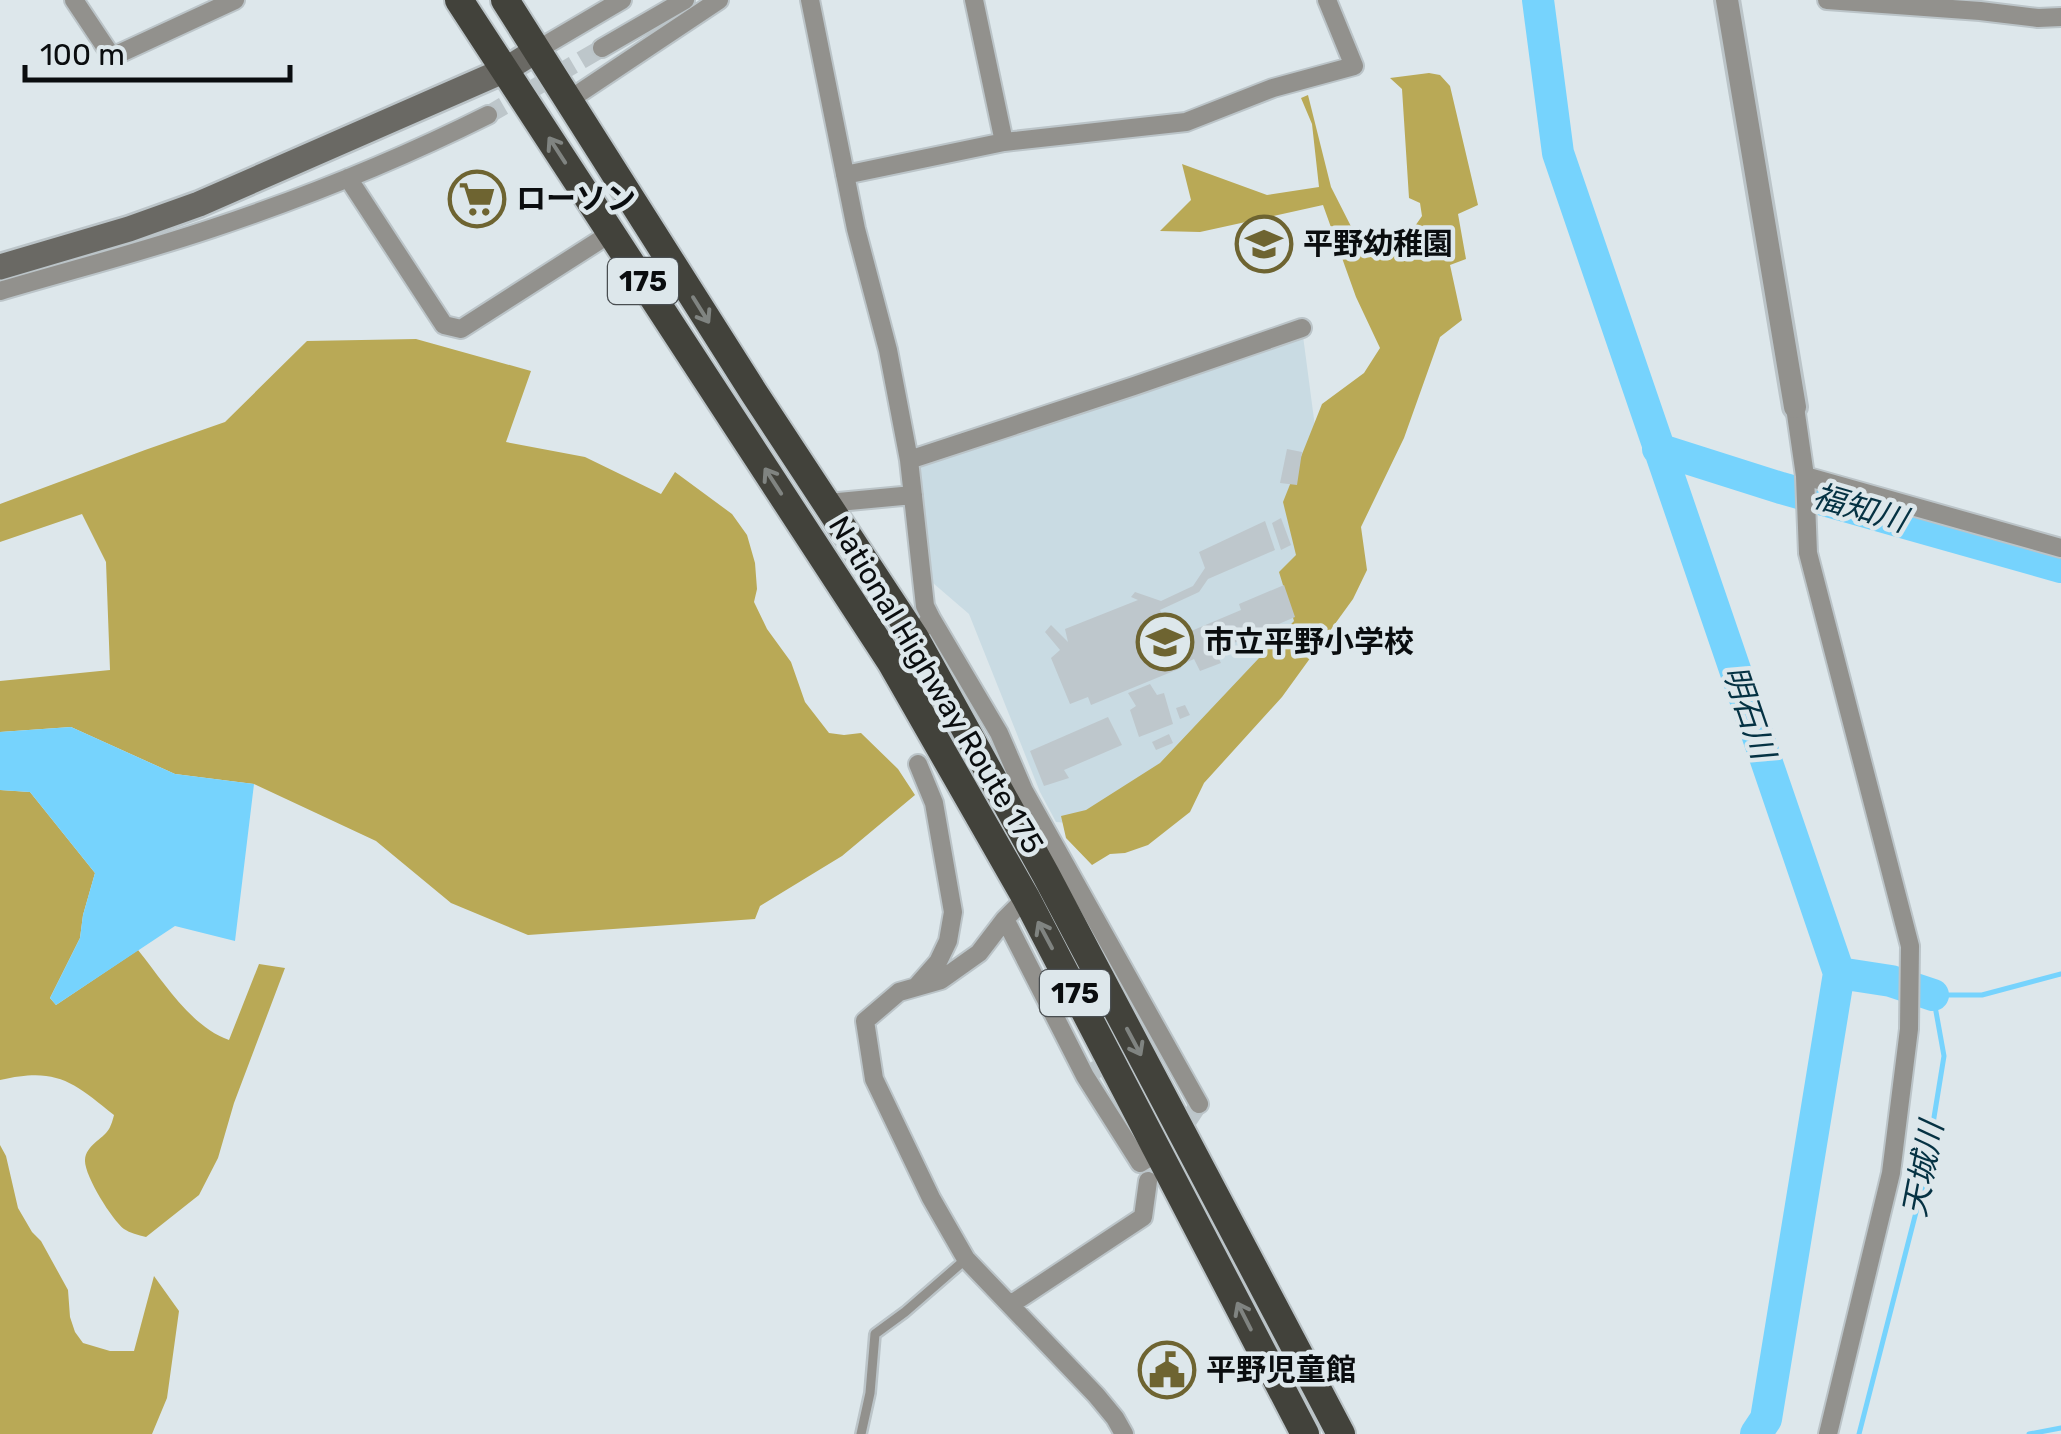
<svg xmlns="http://www.w3.org/2000/svg" width="2061" height="1434" font-family="Rubik,'Noto Sans JP',sans-serif">
	<style>
		.built { fill: #c9dbe3 }
		.forest { fill: #b9a956 }
		.water { fill: #76d3fd }
		.lines { fill: none; stroke-linecap: round; stroke-linejoin: round }
		.stream { stroke: #76d3fd; stroke-width: 5 }
		.river { stroke: #76d3fd; stroke-width: 32 }
		.building { fill: #bec7cc }
		.minor-tunnel { stroke: #bdc6ca; stroke-width: 18; stroke-dasharray: 18 9; stroke-linecap: butt }
		.service-casing { stroke: #bbc4c8; stroke-width: 14 }
		.minor-casing { stroke: #bbc4c8; stroke-width: 22 }
		.tertiary-casing { stroke: #bbc4c8; stroke-width: 28 }
		.secondary-casing { stroke: #bbc4c8; stroke-width: 30 }
		.trunk-casing { stroke: #bbc4c8; stroke-width: 32 }
		.service { stroke: #92918d; stroke-width: 9 }
		.minor { stroke: #92918d; stroke-width: 18 }
		.tertiary { stroke: #92918d; stroke-width: 22 }
		.secondary { stroke: #6a6964; stroke-width: 25 }
		.trunk { stroke: #42423b; stroke-width: 28 }
		.oneway { stroke: #808481 }
		.labels { text-anchor: middle; stroke-width: 9; stroke-linejoin: round; paint-order: stroke }
		.shield { fill: #dde7eb; stroke: #494e51; stroke-width: 2.5 }
		.shield-label { font-size: 28px; font-weight: bold; fill: #0a0d0f }
		.poi-label { font-size: 30px; font-weight: bold; fill: #0a0d0f; stroke: #dde7eb; text-anchor: start }
		.street-label { font-size: 30px; fill: #0a0d0f; stroke: #dde7eb }
		.water-label { font-size: 32px; font-style: italic; fill: #053243; stroke: #dde7eb }
	</style>
	<rect width="100%" height="100%" fill="#dde7eb"/>
	<path class="built" d="M1303,336L1319,457L1336,621L1092,825L1056,822L1040,792L969,614L926,577L917,466Z"/>
	<path class="forest" d="M1429,73L1440,75L1450,86L1478,205L1458,214L1466,259L1450,265L1462,320L1440,337L1404,438L1361,527L1367,570L1353,599L1282,697L1204,783L1190,812L1148,845L1125,853L1110,854L1092,865L1066,838L1061,816L1086,810L1160,763L1294,621L1279,572L1296,555L1283,502L1322,404L1364,373L1380,348L1356,297L1323,205L1200,232L1160,231L1191,200L1182,164L1267,195L1319,187L1312,124L1301,98L1308,95L1331,187L1363,250L1413,229L1422,216L1420,203L1409,198L1402,89L1390,78Z
		M416,339L531,371L506,442L585,457L661,494L675,472L732,514L747,535L755,563L757,589L754,602L767,629L791,662L805,702L829,733L844,735L861,733L898,769L915,795L842,856L760,906L755,919L528,935L451,903L376,841L254,784L175,774L71,727L0,732V681L110,670L106,562L82,514L0,542V504L145,450L225,422L307,341Z
		M0,790L30,792L95,873L83,915L80,938L50,998L56,1005L138,950C163,981 191,1027 229,1040L259,964L285,968L234,1103L218,1158L199,1195L146,1237C138,1235 130,1233 124,1229C112,1220 84,1175 85,1160C86,1145 102,1140 109,1129C111,1126 113,1119 114,1115C72,1081 56,1067 0,1080Z
		M0,1145L6,1156L18,1208L32,1232L41,1241L68,1290L70,1317L75,1332L83,1343L110,1351H134L154,1276L179,1311L167,1398L152,1434H0Z"/>
	<path class="water" d="M71,727L175,774L254,784L235,941L175,926L56,1005L50,998L80,938L83,915L95,873L30,792L0,790V732Z"/>
	<g class="lines">
		<path class="stream" d="M1859,1434L1923,1185L1944,1056L1933,995H1982L2061,974
			M2029,1434L2061,1428"/>
		<path class="river" d="M1538,0L1558,153L1839,973L1766,1419L1756,1434
			M1658,449L1781,488L2061,567
			M1839,973L1891,981L1933,995"/>
	</g>
	<path class="building" d="M1287,449L1302,452L1297,485L1280,483Z
		M1281,518L1291,545L1281,550L1272,523Z
		M1265,521L1275,550L1208,579L1199,592L1160,610L1181,668L1091,705L1088,697L1070,704L1051,658L1060,650L1045,632L1051,625L1068,642L1065,629L1138,600L1131,597L1135,592L1161,601L1193,586L1205,568L1199,552Z
		M1284,585L1295,617L1215,651L1221,663L1200,671L1194,659L1185,663L1177,637L1241,610L1239,604Z
		M1150,684L1157,695L1164,693L1173,724L1139,737L1130,710L1136,706L1128,693Z
		M1185,705L1190,715L1180,719L1176,708Z
		M1108,717L1122,745L1064,770L1069,778L1044,786L1030,751Z
		M1169,734L1173,743L1156,750L1152,742Z"/>
	<g class="lines">
		<path class="minor-tunnel" d="M488,115L602,48
			M1085,1076L1160,1033
			M1158,1166L1199,1104"/>
		<g class="service-casing">
			<path id="service" d="M861,1434L870,1393L875,1334L905,1312L966,1259"/>
		</g>
		<g class="minor-casing">
			<path id="minor" d="M74,0L112,57L235,0
				M810,0L856,229L888,350L909,460L925,606L931,618L915,638
				M974,0L1004,142
				M1827,0L1980,11L2038,18L2061,17
				M602,48L685,0
				M537,50L622,0
				M569,100L719,0
				M845,175L1004,142L1186,122L1273,88L1354,66L1327,0
				M348,178L444,325L461,329L611,233
				M0,291C71,270 142,252 213,228C306,197 400,159 488,115
				M1795,407L1805,476L1808,553L1910,946L1909,1029L1891,1173L1828,1434
				M909,460L1134,386L1302,328
				M1805,476L2061,548
				M828,503L913,495
				M931,618L999,733L1024,791L1199,1104
				M1026,898L1005,919L979,953L941,980L899,992L865,1021L874,1079L931,1198L966,1259L1096,1395L1115,1418L1124,1434
				M1005,919L1085,1076L1140,1163L1158,1152
				M916,987L938,962L948,941L953,912L934,803L918,764
				M1010,1305L1143,1217L1148,1181"/>
		</g>
		<g class="tertiary-casing">
			<path id="tertiary" d="M1727,0L1795,407"/>
		</g>
		<g class="secondary-casing">
			<path id="secondary" d="M0,267L129,229L199,204L505,70L537,50"/>
		</g>
		<g class="trunk-casing">
			<path id="trunk" d="M459,0L891,662L1026,898L1305,1434
				M505,0L754,393L915,638L1046,875L1341,1434"/>
		</g>
		<use href="#service" class="service"/>
		<use href="#minor" class="minor"/>
		<use href="#tertiary" class="tertiary"/>
		<use href="#secondary" class="secondary"/>
		<use href="#trunk" class="trunk"/>
	</g>
	<defs><path id="oneway-shaft" d="M-6 0H5M1.5-3L5.5 0L1.5 3" fill="none" stroke-width="1.6" stroke-linecap="round" stroke-linejoin="round" transform="scale(2.5)"/></defs>
	<g class="oneway">
		<use href="#oneway-shaft" transform="translate(557 150) rotate(-123)"/>
		<use href="#oneway-shaft" transform="translate(701 310) rotate(58)"/>
		<use href="#oneway-shaft" transform="translate(773 481) rotate(-123)"/>
		<use href="#oneway-shaft" transform="translate(1045 935) rotate(-118)"/>
		<use href="#oneway-shaft" transform="translate(1134 1042) rotate(62)"/>
		<use href="#oneway-shaft" transform="translate(1244 1316) rotate(-117)"/>
	</g>
	<defs>
		<g id="supermarket-ring" transform="scale(2.875)"><circle r="9.5" fill="#dde7eb" stroke="#6e6431" stroke-width="1.5"/><path d="M-6-5.5h2.5l.6 2H6L4.5 2H-2.5L-4.4-4H-6ZM-1.5 3.2a1.3 1.3 0 1 0 .1 0ZM3 3.2a1.3 1.3 0 1 0 .1 0Z" fill="#6e6431"/></g>
		<g id="school-ring" transform="scale(2.875)"><circle r="9.5" fill="#dde7eb" stroke="#6e6431" stroke-width="1.5"/><path d="M0-5L7-2L0 1L-7-2ZM-4 1L0 2.5L4 1V4Q0 6-4 4Z" fill="#6e6431"/></g>
		<g id="civic-ring" transform="scale(2.875)"><circle r="9.5" fill="#dde7eb" stroke="#6e6431" stroke-width="1.5"/><path d="M-.6-6.5H3V-4.5H.6V-3L4-1V1h2V6H-6V1h2V-1L-.6-3ZM-1.2 2.5V6h2.4V2.5Z" fill="#6e6431"/></g>
	</defs>
	<g fill-rule="evenodd">
		<use href="#supermarket-ring" x="477" y="199"/>
		<use href="#school-ring" x="1264" y="244"/>
		<use href="#school-ring" x="1165" y="642"/>
		<use href="#civic-ring" x="1167" y="1370"/>
	</g>
	<g class="labels">
		<g class="shield">
			<rect x="608" y="258" width="70" height="46" rx="8"/>
			<rect x="1040" y="970" width="70" height="46" rx="8"/>
		</g>
		<g class="shield-label">
			<text x="643" y="291">175</text>
			<text x="1075" y="1003">175</text>
		</g>
		<g class="poi-label">
			<text x="516" y="209">ローソン</text>
			<text x="1303" y="254">平野幼稚園</text>
			<text x="1204" y="652">市立平野小学校</text>
			<text x="1206" y="1380">平野児童館</text>
		</g>
		<g class="street-label">
			<text transform="translate(936 685) rotate(59)" y="10">National Highway Route 175</text>
		</g>
		<g class="water-label">
			<text transform="translate(1860 508) rotate(16)" y="11">福知川</text>
			<text transform="translate(1749 712) rotate(71)" y="11">明石川</text>
			<text transform="translate(1923 1169) rotate(-79)" y="11">天城川</text>
		</g>
	</g>
	<path d="M25 65v15h265v-15" fill="none" stroke="#0a0d0f" stroke-width="5"/>
	<text x="40" y="65" font-size="30" fill="#0a0d0f" stroke="#dde7eb" stroke-width="8" paint-order="stroke">100 m</text>
</svg>
